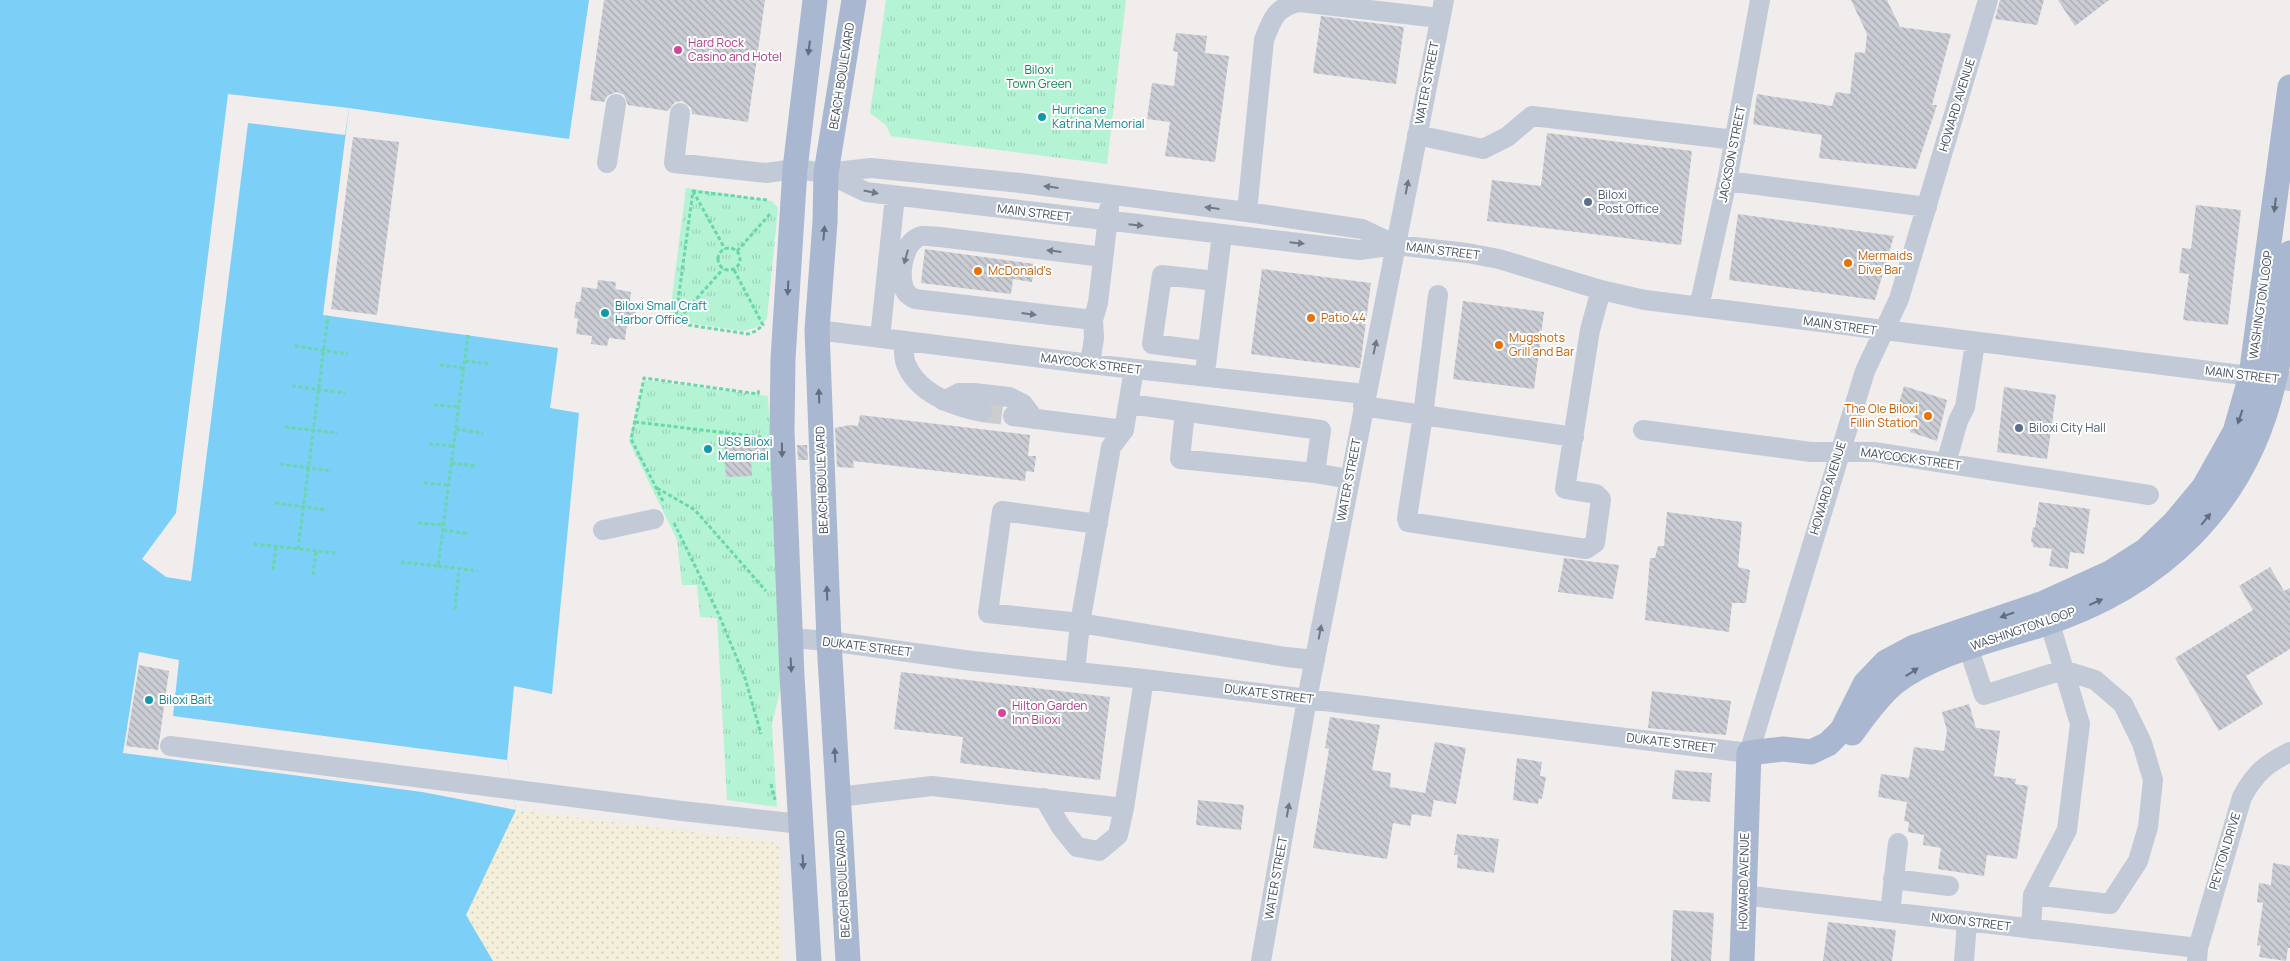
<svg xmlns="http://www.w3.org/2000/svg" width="2290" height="961" font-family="Manrope,sans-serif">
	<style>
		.sand { fill: url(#sand-dots) }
		.park { fill: url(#park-tufts) }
		.water { fill: #7ccff6 }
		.pier { fill: #f0edec }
		.building { fill: url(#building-back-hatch) }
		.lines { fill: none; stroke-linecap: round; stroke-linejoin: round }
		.minor-tunnel { stroke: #cdcdcf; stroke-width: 20; stroke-dasharray: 20 10; stroke-linecap: butt }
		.path { stroke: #69d6ac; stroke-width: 3; stroke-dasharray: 4 2.5; stroke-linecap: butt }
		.minor { stroke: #c1cad6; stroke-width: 20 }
		.major { stroke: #a9b8d0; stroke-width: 25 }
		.oneway { fill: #626d7f }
		.oneway2 { fill: #6f7987 }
		.hotel-dot { fill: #d1479c; stroke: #fff; stroke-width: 2 }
		.culture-dot { fill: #0f9aa8; stroke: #fff; stroke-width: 2 }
		.service-dot { fill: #5c6f8a; stroke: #fff; stroke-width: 2 }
		.food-dot { fill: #e8710a; stroke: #fff; stroke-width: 2 }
		.labels { text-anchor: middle; stroke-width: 4; stroke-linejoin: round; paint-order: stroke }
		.hotel-label { font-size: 12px; fill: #b23c85; stroke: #fff; text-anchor: start }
		.park-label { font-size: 12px; fill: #0b8656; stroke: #fff }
		.street-label { font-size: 12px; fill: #434d5c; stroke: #fff }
		.culture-label { font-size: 12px; fill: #0d838f; stroke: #fff; text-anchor: start }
		.service-label { font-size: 12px; fill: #4e5e75; stroke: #fff; text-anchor: start }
		.food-label { font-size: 12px; fill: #c56008; stroke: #fff; text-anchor: start }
	</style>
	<defs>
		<pattern id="sand-dots" width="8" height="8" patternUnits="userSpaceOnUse" patternTransform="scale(1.25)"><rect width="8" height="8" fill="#f4efda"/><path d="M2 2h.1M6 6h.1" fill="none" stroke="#d2cfbe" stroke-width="1.8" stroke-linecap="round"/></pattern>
		<pattern id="park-tufts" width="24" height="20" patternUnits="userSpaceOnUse" patternTransform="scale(1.25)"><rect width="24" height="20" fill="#b4f4d4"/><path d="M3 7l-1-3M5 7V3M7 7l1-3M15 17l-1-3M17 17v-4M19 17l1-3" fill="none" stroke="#9cd3b8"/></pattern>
		<pattern id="building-back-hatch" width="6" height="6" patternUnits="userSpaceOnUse" patternTransform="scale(1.25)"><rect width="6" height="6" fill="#cbcdd5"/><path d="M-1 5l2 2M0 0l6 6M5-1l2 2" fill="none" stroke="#a6a9b0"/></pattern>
	</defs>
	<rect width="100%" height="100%" fill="#f0edec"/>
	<path class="sand" d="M516,810L780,843L781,961H493L466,915Z"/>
	<path class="park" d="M886,0H1126L1107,164L891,136L886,125L870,113Z
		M686,188L772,201L778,208L767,319L757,327L744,331L669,320Z
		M644,380L768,396L782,682L772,725L777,807L727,800L717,618L700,617L697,585H682L677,540L629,441Z"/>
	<path class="water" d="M0,0H589L569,139L349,108L323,315L558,348L550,408L579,413L552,694L514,686L507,760L516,810L466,915L493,961H0Z"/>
	<path class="pier" d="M228,94L349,108L345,135L248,123L191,581L166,577L142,559L176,513Z
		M139,652L179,660L173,716L507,760L516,810L422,792L123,753Z"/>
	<path class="building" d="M604,0H765L748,122L692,114L691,108L682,101L675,102L668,111L628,105L624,95L617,92L607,96L604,102L590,100Z
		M1851,0H1887L1900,27L1951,34L1932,105H1937L1916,169L1819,158L1822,135L1753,124L1757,94L1832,106L1836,92L1850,94L1855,52L1865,53L1867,34Z
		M2000,0H2044L2037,25L1995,19Z
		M2058,0H2109L2075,26Z
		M1321,16L1404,27L1396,84L1313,73Z
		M1176,33L1207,36L1205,53L1229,56L1215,162L1165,156L1170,122L1147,119L1152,83L1174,86L1178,52L1173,51Z
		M1547,133L1692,151L1681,245L1487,221L1492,180L1541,186Z
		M353,137L399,142L377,315L331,309Z
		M2196,205L2241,210L2228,325L2183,320L2189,274L2179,273L2182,248L2191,249Z
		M1738,214L1894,236L1875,300L1729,280Z
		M925,249L1035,264L1032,282L1013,279L1011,294L921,283Z
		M1262,269L1371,283L1360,368L1251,354Z
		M598,280L616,282L615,289L631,292L629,308H636L634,325L627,324L625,340L609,338L607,346L591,344L592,336L576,334L578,319L574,318L576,302H580L582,287L597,289Z
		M1463,301L1544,312L1534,389L1453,379Z
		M1904,386L1947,400L1937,441L1910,432L1916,412L1898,407Z
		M2004,387L2056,395L2047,459L1997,452Z
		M860,415L1030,435L1028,456H1036L1034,472L1026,471L1025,481L853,461L854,468L837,467L835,428L850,425L858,426Z
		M750,439V446H768L769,461H751L752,476L726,477L723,441Z
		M797,445H807L808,460H798Z
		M2039,502L2090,509L2084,554L2070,552L2068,569L2049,566L2052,549L2033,547V543L2031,542L2033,527L2035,528Z
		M1667,512L1742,522L1738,567L1750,570L1746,603H1732L1729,632L1645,620L1650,558H1655L1658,546H1664Z
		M1564,558L1619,565L1613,599L1558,592Z
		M2270,567L2284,591L2290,588V649L2246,676L2263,704L2219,731L2175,658L2253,610L2239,586Z
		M139,665L169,671L158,750L126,746Z
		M901,672L1110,697L1100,780L960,763L963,737L894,729Z
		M1652,691L1731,701L1726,735L1648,728Z
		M1969,704L1976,728L2000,731L1994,776L2016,779L2015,784L2028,786L2017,859L1987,855L1984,876L1938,869L1941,848L1923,845L1924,835L1908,832L1909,822L1904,821L1907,802L1878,797L1881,774L1909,778L1914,747L1944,751L1947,731L1942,712Z
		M1330,717L1380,725L1372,770L1391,773L1390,787L1425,793L1435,742L1466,748L1456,804L1434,800L1431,817L1412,814L1410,826L1393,823L1387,859L1313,848L1329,749L1325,748Z
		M1517,758L1542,762L1540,776L1546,777L1542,799L1539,798L1538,804L1513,800Z
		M1675,770L1712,773L1710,802L1672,799Z
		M1198,800L1244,805L1241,830L1196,825Z
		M1457,834L1499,839L1494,873L1457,868L1458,855H1454Z
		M2273,863L2290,866V948H2288L2286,961L2259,957L2261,946L2257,945L2263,903L2257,902L2259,883L2271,885Z
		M1673,910L1714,913L1711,961H1671Z
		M1828,922L1896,930L1892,961H1823Z"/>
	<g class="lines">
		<path class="minor-tunnel" d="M982,412L1013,416"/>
		<path class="path" d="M693,191L725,249
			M718 259a11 11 0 1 1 22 0a11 11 0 1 1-22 0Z
			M737,251L770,214
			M734,270L763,325L756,331L748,334L675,323L693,191L767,200
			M675,323L723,269
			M295,346L348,354
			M465,361L490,364
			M440,365L464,368
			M292,386L345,393
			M434,405L459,407
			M635,422L761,437
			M285,427L338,433
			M456,429L483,433
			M429,444L454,446
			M451,463L477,466
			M280,464L332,471
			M424,483L449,485
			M657,488L695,510L766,591
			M663,501L631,439L644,378L758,394L759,389
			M275,503L327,510
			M418,523L443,525
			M674,523L719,615L745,678L761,734
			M443,530L469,534
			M254,544L336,553
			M298,549L328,316
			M401,562L438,566L468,335
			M438,566L478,571
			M273,570L276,546
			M313,575L316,551
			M455,609L459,569
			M771,784L775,800"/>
		<path class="minor" d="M680,113L674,163L766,173L795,169L826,173L871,168L1020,183L1247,212L1362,229L1396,245
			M1417,135L1483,149L1507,137L1532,116L1735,140
			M607,163L616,104
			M826,173L866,192L1359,250L1396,245L1467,253L1499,259L1601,290L1645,300L2290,381
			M1727,181L1927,207
			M1247,212L1264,40C1272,19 1276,7 1299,2L1440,18
			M1103,257L940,237C933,237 922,234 917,238C903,245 897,279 906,292C907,295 912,297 915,299L1093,320L1098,303L1109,209
			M1438,295L1423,415L1574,437
			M1699,307L1727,181L1760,0
			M817,330L1090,364L1365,394
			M880,338L895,196
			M904,341C904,348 903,357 906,364C918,394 953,406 982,412
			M1207,351L1152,344L1162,275L1216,281
			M1090,364L1094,338L1093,320
			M1206,365L1222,234
			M944,401L959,393H974L1009,397L1023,404L1034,419
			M1129,404L1321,430L1315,473L1180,459L1185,412
			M1363,406L1423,415L1407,518L1408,522L1586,549L1595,543L1601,499L1596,494L1565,489L1590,330L1601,290
			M1013,416L1124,430
			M1643,430L1811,452H1874L2149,495
			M1946,463L1958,421L1965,407L1975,343
			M1315,473L1349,479
			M1098,524L1002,511L988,613L1080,623L1286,657L1315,660
			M603,530L654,519
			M1964,634L1984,695L2063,670L2095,680L2123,704L2142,743L2153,780L2148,827L2138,861L2110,904L2033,895
			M790,638L829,641L972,661L1144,679L1749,753L1865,371L1899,299L1988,0
			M1075,672L1080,623L1111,447L1124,430L1134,369
			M170,746L682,811L801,824
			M838,797L932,786L1124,808L1144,679
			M1044,798L1061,827L1077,847L1099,851L1118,835L1124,808
			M1893,879L1949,886
			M1743,895L2198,948
			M1890,912L1898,843
			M2031,929L2033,895L2067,830L2080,724L2045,607
			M1261,961L1307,699L1444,0
			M1964,961L1967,922
			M2197,961L2198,948L2242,797C2255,773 2266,764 2290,752"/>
		<path class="major" d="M1852,733C1864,716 1877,698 1893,684C1932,653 1993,640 2040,625C2160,587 2246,505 2274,381C2284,340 2285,295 2290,253
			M1749,753L1783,749L1811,752L1828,744L1842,730L1865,684L1886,662L1914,647L2044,603L2110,573L2146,550L2175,522L2204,487L2235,432L2251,376L2290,87
			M809,961L792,676L782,431L783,359L795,169L815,0
			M848,961L829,641L817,330L825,222L826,173L854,0
			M1742,961L1749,753"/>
	</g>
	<defs><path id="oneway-solid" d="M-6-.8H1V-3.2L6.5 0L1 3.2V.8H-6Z" transform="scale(1.25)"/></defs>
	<g class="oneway">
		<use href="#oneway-solid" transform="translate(809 48) rotate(97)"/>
		<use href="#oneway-solid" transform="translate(2275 205) rotate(97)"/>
		<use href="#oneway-solid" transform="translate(824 233) rotate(-85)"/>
		<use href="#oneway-solid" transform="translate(788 288) rotate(93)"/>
		<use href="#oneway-solid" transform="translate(819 396) rotate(-92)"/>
		<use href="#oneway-solid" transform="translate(2240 417) rotate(109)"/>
		<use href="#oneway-solid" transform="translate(782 450) rotate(89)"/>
		<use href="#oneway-solid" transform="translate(2206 519) rotate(-51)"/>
		<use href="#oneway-solid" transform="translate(827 593) rotate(-92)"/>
		<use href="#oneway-solid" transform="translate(2096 602) rotate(-24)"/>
		<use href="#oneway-solid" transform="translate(2007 615) rotate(161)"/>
		<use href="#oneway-solid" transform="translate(791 665) rotate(87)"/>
		<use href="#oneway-solid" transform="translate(1912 672) rotate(-33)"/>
		<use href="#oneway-solid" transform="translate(835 755) rotate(-93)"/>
		<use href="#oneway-solid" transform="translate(803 862) rotate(87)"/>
	</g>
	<g class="oneway2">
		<use href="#oneway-solid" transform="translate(1051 187) rotate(-173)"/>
		<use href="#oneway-solid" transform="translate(1407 187) rotate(-79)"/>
		<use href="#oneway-solid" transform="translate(871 192) rotate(12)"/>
		<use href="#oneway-solid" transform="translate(1212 208) rotate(-173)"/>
		<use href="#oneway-solid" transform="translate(1136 225) rotate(6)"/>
		<use href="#oneway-solid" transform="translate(1297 243) rotate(6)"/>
		<use href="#oneway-solid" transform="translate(1054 251) rotate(-173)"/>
		<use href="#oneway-solid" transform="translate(906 257) rotate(105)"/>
		<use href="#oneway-solid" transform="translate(1029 314) rotate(7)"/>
		<use href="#oneway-solid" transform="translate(1375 347) rotate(-78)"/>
		<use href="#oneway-solid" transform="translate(1320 632) rotate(-79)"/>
		<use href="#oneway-solid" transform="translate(1288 810) rotate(-80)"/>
	</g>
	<g class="hotel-dot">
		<circle cx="678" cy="50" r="5"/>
		<circle cx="1002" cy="713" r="5"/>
	</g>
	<g class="culture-dot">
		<circle cx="1042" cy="117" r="5"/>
		<circle cx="605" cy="313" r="5"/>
		<circle cx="708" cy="449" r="5"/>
		<circle cx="149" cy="700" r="5"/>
	</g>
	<g class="service-dot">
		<circle cx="1588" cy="202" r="5"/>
		<circle cx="2019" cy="428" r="5"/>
	</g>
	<g class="food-dot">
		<circle cx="1848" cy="263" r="5"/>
		<circle cx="978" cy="271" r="5"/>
		<circle cx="1311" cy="318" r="5"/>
		<circle cx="1499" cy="345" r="5"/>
		<circle cx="1928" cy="416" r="5"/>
	</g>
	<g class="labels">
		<g class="hotel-label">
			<text x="688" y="47">Hard Rock<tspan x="688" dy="14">Casino and Hotel</tspan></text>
			<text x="1012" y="710">Hilton Garden<tspan x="1012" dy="14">Inn Biloxi</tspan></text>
		</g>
		<g class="park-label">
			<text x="1039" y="74">Biloxi<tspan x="1039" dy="14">Town Green</tspan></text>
		</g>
		<g class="street-label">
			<text transform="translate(842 76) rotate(-81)" y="4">BEACH BOULEVARD</text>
			<text transform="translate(1427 83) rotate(-79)" y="4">WATER STREET</text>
			<text transform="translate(1957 105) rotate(-73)" y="4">HOWARD AVENUE</text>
			<text transform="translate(1732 154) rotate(-79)" y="4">JACKSON STREET</text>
			<text transform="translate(1034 213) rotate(7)" y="4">MAIN STREET</text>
			<text transform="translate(1443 251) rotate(7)" y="4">MAIN STREET</text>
			<text transform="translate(2261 305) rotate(-82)" y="4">WASHINGTON LOOP</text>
			<text transform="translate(1840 326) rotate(8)" y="4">MAIN STREET</text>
			<text transform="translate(1091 364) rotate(7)" y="4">MAYCOCK STREET</text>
			<text transform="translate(2242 375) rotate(7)" y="4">MAIN STREET</text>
			<text transform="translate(1911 459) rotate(8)" y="4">MAYCOCK STREET</text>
			<text transform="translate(822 480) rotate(-92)" y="4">BEACH BOULEVARD</text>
			<text transform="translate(1349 480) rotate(-79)" y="4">WATER STREET</text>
			<text transform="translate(1828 488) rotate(-73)" y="4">HOWARD AVENUE</text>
			<text transform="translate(2023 629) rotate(-19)" y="4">WASHINGTON LOOP</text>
			<text transform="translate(867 647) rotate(7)" y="4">DUKATE STREET</text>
			<text transform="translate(1269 694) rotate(7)" y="4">DUKATE STREET</text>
			<text transform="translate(1671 743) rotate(7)" y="4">DUKATE STREET</text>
			<text transform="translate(2225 851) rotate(-73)" y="4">PEYTON DRIVE</text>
			<text transform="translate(1276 878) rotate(-80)" y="4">WATER STREET</text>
			<text transform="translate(1744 881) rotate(-89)" y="4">HOWARD AVENUE</text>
			<text transform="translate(843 884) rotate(-93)" y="4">BEACH BOULEVARD</text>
			<text transform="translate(1971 922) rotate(7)" y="4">NIXON STREET</text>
		</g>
		<g class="culture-label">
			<text x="1052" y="114">Hurricane<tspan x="1052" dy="14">Katrina Memorial</tspan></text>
			<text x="615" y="310">Biloxi Small Craft<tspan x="615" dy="14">Harbor Office</tspan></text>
			<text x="718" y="446">USS Biloxi<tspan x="718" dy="14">Memorial</tspan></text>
			<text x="159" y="704">Biloxi Bait</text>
		</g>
		<g class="service-label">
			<text x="1598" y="199">Biloxi<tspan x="1598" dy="14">Post Office</tspan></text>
			<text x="2029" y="432">Biloxi City Hall</text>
		</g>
		<g class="food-label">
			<text x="1858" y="260">Mermaids<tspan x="1858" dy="14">Dive Bar</tspan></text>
			<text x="988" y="275">McDonald's</text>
			<text x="1321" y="322">Patio 44</text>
			<text x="1509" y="342">Mugshots<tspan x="1509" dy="14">Grill and Bar</tspan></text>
			<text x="1918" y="413" text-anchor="end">The Ole Biloxi<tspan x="1918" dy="14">Fillin Station</tspan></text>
		</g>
	</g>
</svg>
